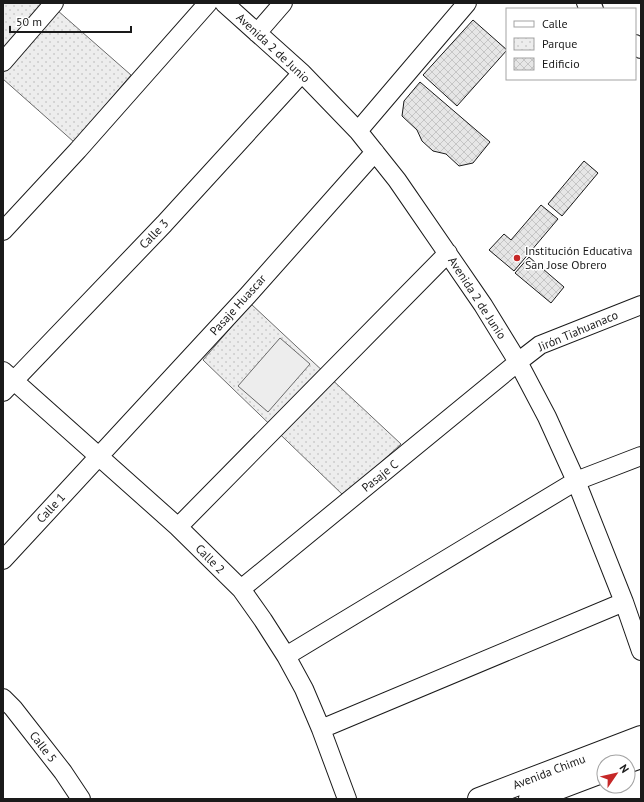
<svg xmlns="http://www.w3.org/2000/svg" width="644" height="802" font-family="'PT Sans',sans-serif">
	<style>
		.park { fill: url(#park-dots); stroke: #6a6a6a }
		.built { fill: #ededed; stroke: #6a6a6a }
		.building { fill: url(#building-cross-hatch); stroke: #1a1a1a }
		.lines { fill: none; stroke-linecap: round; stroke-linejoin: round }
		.minor-casing { stroke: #1a1a1a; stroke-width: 20 }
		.major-casing { stroke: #1a1a1a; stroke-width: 24 }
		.minor { stroke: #fff; stroke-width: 18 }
		.major { stroke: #fff; stroke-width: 22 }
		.poi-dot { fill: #c62828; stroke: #fff; stroke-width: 1.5 }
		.labels { text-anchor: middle; stroke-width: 3; stroke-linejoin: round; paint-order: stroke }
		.street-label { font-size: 12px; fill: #1a1a1a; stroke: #fff }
		.poi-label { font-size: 12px; fill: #1a1a1a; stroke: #fff; text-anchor: start }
	</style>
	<defs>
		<pattern id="park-dots" width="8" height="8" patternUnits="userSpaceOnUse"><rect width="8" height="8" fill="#ededed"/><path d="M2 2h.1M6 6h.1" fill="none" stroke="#cbcbcb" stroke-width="1.8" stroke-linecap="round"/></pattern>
		<pattern id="building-cross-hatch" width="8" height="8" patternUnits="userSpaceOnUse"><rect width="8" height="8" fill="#e6e6e6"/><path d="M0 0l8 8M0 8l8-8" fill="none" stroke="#c5c5c5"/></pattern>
	</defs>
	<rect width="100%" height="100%" fill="#fff"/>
	<path class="park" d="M3,3H49L131,75L74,142L3,79Z
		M251,304L401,444L344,496L203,360Z"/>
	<path class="built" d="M280,338L310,364L268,412L238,386Z"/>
	<path class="building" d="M473,20L507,50L457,106L423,75Z
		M420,82L490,142L473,163L459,166L446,154L433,151L422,141L417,130L402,116L404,101Z
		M584,161L598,173L562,216L548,204Z
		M541,205L558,219L514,271L489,250L504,234L511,240Z
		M529,257L564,287L551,303L515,273Z"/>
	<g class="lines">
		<g class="minor-casing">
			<path id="minor" d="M224,3L302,73L358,131L397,180L483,305L518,362L547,417L576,481L624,602L641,651
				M586,3L594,9
				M257,33L283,3
				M635,44L641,49
				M3,62L54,3
				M358,131L467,3
				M3,231L78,150L208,3
				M3,371L178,527L241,589L263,620L286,656L304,689L321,729L347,799
				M3,392L164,224L302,73
				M178,527L448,253
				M3,560L248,295L375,152
				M241,589L518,362L540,345L641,305
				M286,656L576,481L641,456
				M3,698L13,708L63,772L81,799
				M321,729L624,602"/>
		</g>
		<g class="major-casing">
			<path id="major" d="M627,762L641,757
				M479,799L641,737
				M530,799L604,771"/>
		</g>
		<use href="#minor" class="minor"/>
		<use href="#major" class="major"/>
	</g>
	<circle class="poi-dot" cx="517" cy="258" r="4"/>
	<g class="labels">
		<g class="street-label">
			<text transform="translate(273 48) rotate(43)" y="4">Avenida 2 de Junio</text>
			<text transform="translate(154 234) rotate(-46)" y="4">Calle 3</text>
			<text transform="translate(477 298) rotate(57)" y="4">Avenida 2 de Junio</text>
			<text transform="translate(238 305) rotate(-48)" y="4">Pasaje Huascar</text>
			<text transform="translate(578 331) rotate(-23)" y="4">Jirón Tiahuanaco</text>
			<text transform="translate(380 476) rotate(-39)" y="4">Pasaje C</text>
			<text transform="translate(51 508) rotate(-47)" y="4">Calle 1</text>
			<text transform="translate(210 559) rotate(45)" y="4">Calle 2</text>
			<text transform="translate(43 747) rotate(52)" y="4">Calle 5</text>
			<text transform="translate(549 772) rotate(-21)" y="4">Avenida Chimu</text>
		</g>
		<g class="poi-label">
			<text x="525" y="255">Institución Educativa<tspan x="525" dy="14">San Jose Obrero</tspan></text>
		</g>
	</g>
	<rect width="644" height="802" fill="none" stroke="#1a1a1a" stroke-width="8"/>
	<rect x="506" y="8" width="130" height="72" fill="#ffffff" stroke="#a3a3a3"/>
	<rect x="514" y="21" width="20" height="6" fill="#ffffff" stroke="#a3a3a3"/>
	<text x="542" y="28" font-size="12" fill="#1a1a1a">Calle</text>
	<rect x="514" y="38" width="20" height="12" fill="url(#park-dots)" stroke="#a3a3a3"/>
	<text x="542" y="48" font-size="12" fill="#1a1a1a">Parque</text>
	<rect x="514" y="58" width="20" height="12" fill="url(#building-cross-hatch)" stroke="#a3a3a3"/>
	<text x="542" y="68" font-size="12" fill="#1a1a1a">Edificio</text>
	<g transform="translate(616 774) rotate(56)"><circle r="19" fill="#ffffff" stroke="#a3a3a3"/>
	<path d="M0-3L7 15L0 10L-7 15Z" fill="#c62828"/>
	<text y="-6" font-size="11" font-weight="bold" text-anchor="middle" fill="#1a1a1a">N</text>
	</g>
	<path d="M10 26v6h121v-6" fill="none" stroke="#1a1a1a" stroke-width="2"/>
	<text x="16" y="26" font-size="12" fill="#1a1a1a" stroke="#ffffff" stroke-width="3" paint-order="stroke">50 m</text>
</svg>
